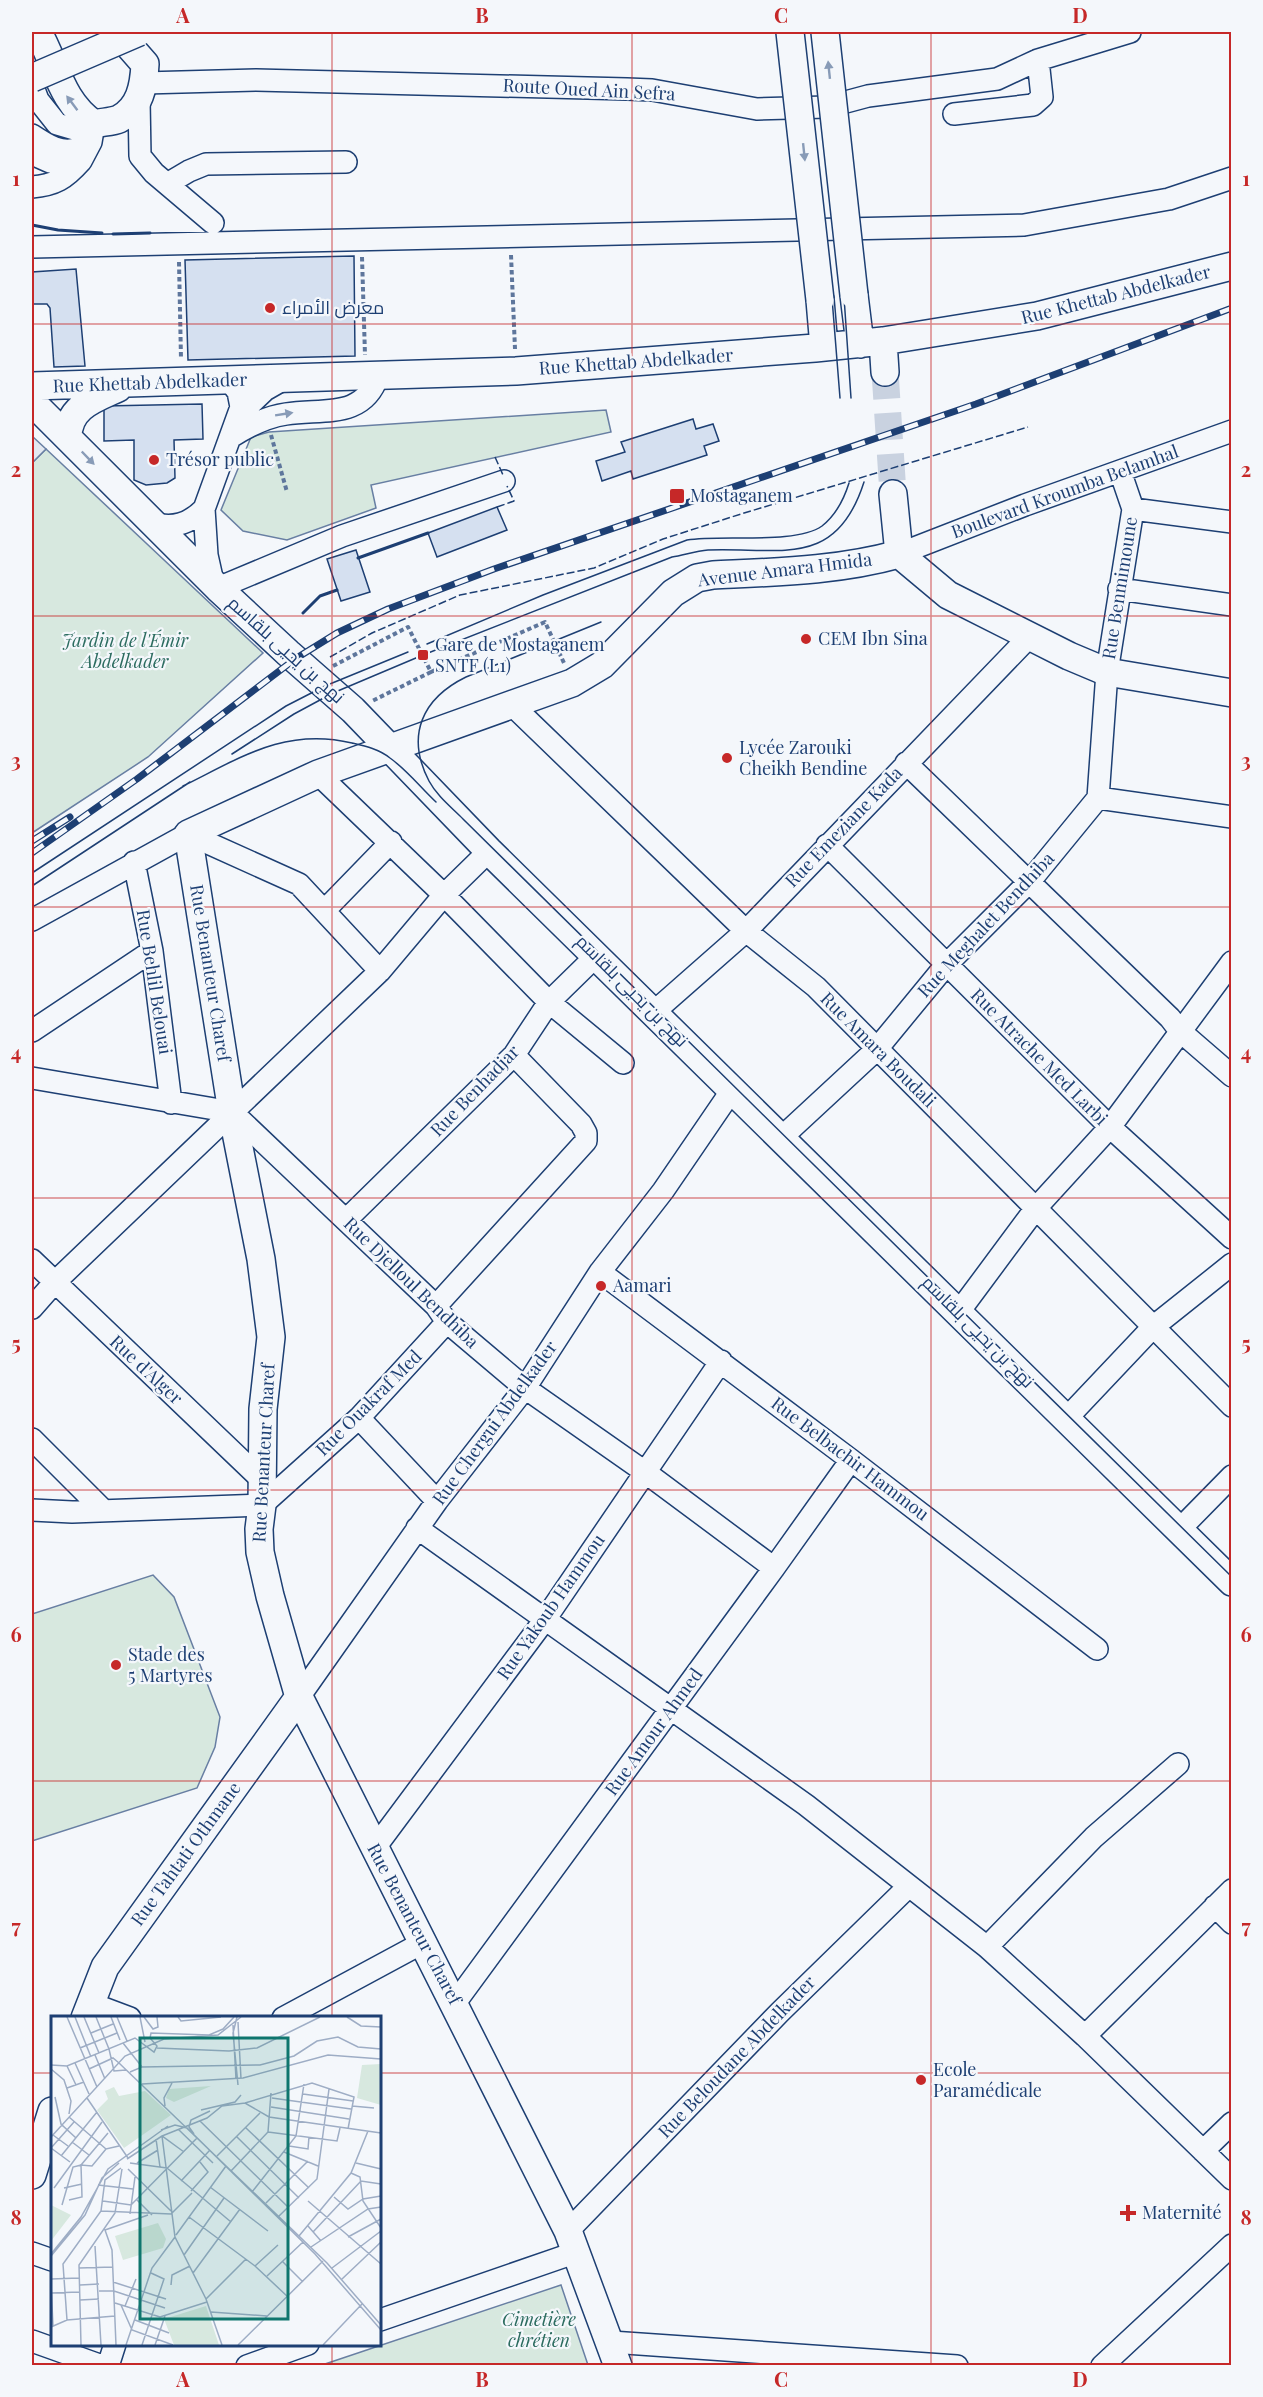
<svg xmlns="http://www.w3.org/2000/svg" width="1263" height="2397" font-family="'Playfair Display',Cairo,serif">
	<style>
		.green { fill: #d7e8df; stroke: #687fa3; stroke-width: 1.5 }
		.parking { fill: #e3e8f0; stroke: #687fa3; stroke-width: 1.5 }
		.building { fill: #d5e0f0; stroke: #1d3f73; stroke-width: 1.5 }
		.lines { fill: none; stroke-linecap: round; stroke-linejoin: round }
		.major-tunnel { stroke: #c9d2e0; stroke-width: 27; stroke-dasharray: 27 14; stroke-linecap: butt }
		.minor-casing { stroke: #1d3f73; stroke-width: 24 }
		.major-casing { stroke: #1d3f73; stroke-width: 30 }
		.path { stroke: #5e769c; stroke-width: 4; stroke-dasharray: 4.5 3; stroke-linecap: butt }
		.minor { stroke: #f4f7fb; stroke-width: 21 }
		.major { stroke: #f4f7fb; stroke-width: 27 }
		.tram { stroke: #1d3f73; stroke-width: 1.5 }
		.rail-casing { stroke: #1d3f73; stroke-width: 7 }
		.rail { stroke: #f4f7fb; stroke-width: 4.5; stroke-dasharray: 14; stroke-linecap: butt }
		.major-bridge-casing { stroke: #1d3f73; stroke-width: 30; stroke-linecap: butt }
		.major-bridge { stroke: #f4f7fb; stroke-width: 27 }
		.fence { stroke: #1d3f73; stroke-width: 1.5; stroke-dasharray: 8 3; stroke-linecap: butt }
		.wall { stroke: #1d3f73; stroke-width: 3 }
		.oneway { fill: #889bb7 }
		.grid { fill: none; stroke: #c62828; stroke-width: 1.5; stroke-opacity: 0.55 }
		.poi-dot { fill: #c62828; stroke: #f4f7fb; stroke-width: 2 }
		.labels { text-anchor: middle; stroke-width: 4.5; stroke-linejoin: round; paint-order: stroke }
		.street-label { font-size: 18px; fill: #1d3f73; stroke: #f4f7fb }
		.poi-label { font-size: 18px; fill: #1d3f73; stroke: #f4f7fb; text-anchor: start }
		.park-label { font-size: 18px; font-style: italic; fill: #2c6c60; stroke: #f4f7fb }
		.inset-road { fill: none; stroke: #9eadc5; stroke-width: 1.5 }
		.view { fill: #0f766e; fill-opacity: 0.15; stroke: #0f766e; stroke-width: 3 }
		.inset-edge { fill: none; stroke: #1d3f73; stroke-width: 3 }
		.neatline { fill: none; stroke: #c62828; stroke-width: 2 }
		.grid-label { font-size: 20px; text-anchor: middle; font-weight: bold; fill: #c62828 }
	</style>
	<rect width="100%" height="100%" fill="#f4f7fb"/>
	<path class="green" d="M606,410L611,432L371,485L376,508L287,540L243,531L221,510L251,437L269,432Z
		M46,449L263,653L148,757L32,833V463Z
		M153,1575L174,1597L220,1717L215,1747L197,1788L32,1841V1614Z
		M561,2285L588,2365H322Z"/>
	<path class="parking" d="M32,436L46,449L32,463Z"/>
	<path class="building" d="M354,256L355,356L188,360L185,260Z
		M76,269L85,366L54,367L50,308L47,304H32V272Z
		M202,404L203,439L174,440L175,478L167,483L146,485L134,480V440L104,441V406Z
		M693,419L696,429L713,424L719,441L704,446L707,455L633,479L631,471L602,481L596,461L625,452L621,442Z
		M497,507L507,530L437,557L428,533Z
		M356,550L370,592L341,601L327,559Z"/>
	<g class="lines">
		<path class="major-tunnel" d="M885,372L893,494"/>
		<g class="minor-casing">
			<path id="minor" d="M144,83L256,80L627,89L652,90L757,109L827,107L868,96L997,79L1038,60L1130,32
				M32,84L38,100L57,124L81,131L94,124
				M139,100L140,156L154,173L213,223
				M954,114L1033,105L1042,97L1038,60
				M32,135C47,145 62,155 79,148
				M32,154L50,162L81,161L91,142L94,124
				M167,184L189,171L206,164L346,162
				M32,187C55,185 65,179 81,161
				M32,247L1024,225L1169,199L1232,178
				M240,414L265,390L286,378
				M231,437C248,426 266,417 286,414C322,408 363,420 378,376
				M1133,509L1232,522
				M152,523C173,529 189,524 204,509
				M899,554L1025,505L1232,431
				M213,582L207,555L204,509L241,407L238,392L229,380
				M218,588L342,536L504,481
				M1119,589L1232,605
				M513,706L746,931L816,987L1232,1406
				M906,763L1170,1018L1180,1031L1232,1076
				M318,774L444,895L549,1002L623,1063
				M1098,798L1232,817
				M827,845L1110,1127L1232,1238
				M134,862L152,951L171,1103
				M324,911L391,842
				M32,920L188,834L299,884L380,971
				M654,1012L746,931L1030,636
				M32,1031L152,951
				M32,1078L232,1112
				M232,1112L436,1306L447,1322L525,1388L645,1472L774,1568
				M781,1138L876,1050L946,965L1030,881L1098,798L1107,672L1133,509L1120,471
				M346,1220L514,1055L549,1002L596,956
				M32,1260L262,1480
				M600,1272L851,1460L1097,1649
				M436,1306L586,1141V1133L581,1124L514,1055
				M32,1308L54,1283L380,971L444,895L489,851
				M958,1313L1036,1208L1110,1127L1232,962
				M359,1418L437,1501
				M1066,1419L1153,1327L1232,1264
				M32,1439L104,1511
				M32,1510L72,1512L262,1505L359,1418L447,1322
				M417,1528L806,1805L987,1947L1085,2036L1232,2179
				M1179,1530L1232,1476
				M299,1697L437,1501L525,1388L600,1272L663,1191L732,1090
				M374,1849L546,1618L721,1361
				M1215,1906L1232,1923
				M987,1947L1094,1837L1178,1764
				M90,2003L130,2018
				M455,2003L774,1568L851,1460
				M283,2018L424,1942
				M1085,2036L1232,1890
				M1203,2151L1232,2123
				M568,2231L780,2012L909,1886
				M32,2253L52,2260
				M380,2320L577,2252
				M32,2341L102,2366
				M611,2342L957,2366
				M108,2366L115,2344
				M247,2366L308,2344
				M1102,2366L1232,2245"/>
		</g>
		<g class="major-casing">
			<path id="major" d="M38,32C56,64 61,102 94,124C102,122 112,122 119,119C140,108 144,86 145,64L117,32
				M854,295L860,344
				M820,300L824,347
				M883,341L885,372
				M32,386L516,371L815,348L883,341L1037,316L1232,266
				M32,402L218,588L288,653L353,710L489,851L1232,1582
				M68,437C68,407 94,399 118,388
				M893,494L899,554
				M85,2018L105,1967L299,1697
				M32,2175L52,2111
				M618,2366L568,2231L299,1697L270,1596L260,1552L259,1529L262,1505L263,1409L271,1337L261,1259L232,1112L188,834L318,774L572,683L602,665L673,593L697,578L713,575C776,572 838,571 899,554L948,595L1069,656L1107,672L1232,693"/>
		</g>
		<path class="path" d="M511,255L515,349
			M362,257L365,355
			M179,262L181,359
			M271,435L287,492
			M333,666L408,627L431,672L372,701
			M431,672L545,622L564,663"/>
		<use href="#minor" class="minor"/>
		<use href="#major" class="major"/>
		<path class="tram" d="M802,32L832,298L840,398
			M813,32L844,297L851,398
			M601,622L466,677C423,698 405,735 429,781C437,796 451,807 463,819L1232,1577
			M427,644L543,595L687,540C722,534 795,545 822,526C836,515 844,499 849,483
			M232,754L294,714L333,693L423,655L672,557C684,555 696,551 708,550C780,547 836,570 864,482
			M183,786C240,758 285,727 352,743C365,746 379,749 390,758C407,770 421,788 436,802
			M32,873L286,706L325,686L408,652
			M32,886L190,782"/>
		<g class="rail-casing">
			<path id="rail" d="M32,841L70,817
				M32,853L137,779L295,659L337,633L388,609L494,569L976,404L1232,308"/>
		</g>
		<use href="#rail" class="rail"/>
		<g class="major-bridge-casing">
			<path id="major-bridge" d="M790,32L820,300
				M825,32L854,295
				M32,78L139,32"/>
		</g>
		<use href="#major-bridge" class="major-bridge"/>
		<path class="fence" d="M495,457L503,475
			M497,507L514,501L507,486
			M330,657L372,633L460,595L594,568L663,539L741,514L1028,427"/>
		<path class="wall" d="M32,225L58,230L102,233
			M113,234L150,233
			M358,558L428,533
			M303,613L320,596L337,590"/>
	</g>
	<defs><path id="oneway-solid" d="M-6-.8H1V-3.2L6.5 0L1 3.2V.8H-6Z" transform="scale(1.5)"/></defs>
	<g class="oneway">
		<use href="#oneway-solid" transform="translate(829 70) rotate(-96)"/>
		<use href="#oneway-solid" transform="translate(72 103) rotate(-127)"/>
		<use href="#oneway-solid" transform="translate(804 152) rotate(84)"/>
		<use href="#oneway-solid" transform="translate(284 414) rotate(-9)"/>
		<use href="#oneway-solid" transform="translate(88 458) rotate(46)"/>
	</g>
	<path class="grid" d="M332,32V2018M632,32V2366M931,32V2366M32,324H1232M32,616H1232M32,907H1232M32,1198H1232M32,1490H1232M32,1781H1232M32,2073H52M380,2073H1232M332,2344V2366"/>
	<g class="poi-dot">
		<circle cx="270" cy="308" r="6"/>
		<circle cx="154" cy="460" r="6"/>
		<rect x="669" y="488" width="16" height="16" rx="3"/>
		<circle cx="806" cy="639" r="6"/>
		<rect x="417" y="649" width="12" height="12" rx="3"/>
		<circle cx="727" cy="758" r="6"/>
		<circle cx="601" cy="1286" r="6"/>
		<circle cx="116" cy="1665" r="6"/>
		<circle cx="921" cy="2080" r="6"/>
		<path d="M1125 2204h6v6h6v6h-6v6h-6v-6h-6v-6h6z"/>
	</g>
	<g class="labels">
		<g class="street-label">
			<text transform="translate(589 90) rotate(3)" y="6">Route Oued Ain Sefra</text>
			<text transform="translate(1116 295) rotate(-14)" y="6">Rue Khettab Abdelkader</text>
			<text transform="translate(636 362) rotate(-4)" y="6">Rue Khettab Abdelkader</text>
			<text transform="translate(150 383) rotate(-2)" y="6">Rue Khettab Abdelkader</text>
			<text transform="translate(1065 492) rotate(-20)" y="6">Boulevard Kroumba Belamhal</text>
			<text transform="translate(785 570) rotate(-7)" y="6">Avenue Amara Hmida</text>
			<text transform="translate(1120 588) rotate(-81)" y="6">Rue Benmimoune</text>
			<text transform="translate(286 650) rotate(42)" y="6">نهج بن يحيى بلقاسم</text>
			<text transform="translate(844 827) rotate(-46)" y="6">Rue Emeziane Kada</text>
			<text transform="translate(986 925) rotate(-47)" y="6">Rue Meghalet Bendhiba</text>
			<text transform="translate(210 973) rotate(81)" y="6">Rue Benanteur Charef</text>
			<text transform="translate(154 982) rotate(81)" y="6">Rue Behlil Belouai</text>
			<text transform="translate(632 991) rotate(45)" y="6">نهج بن يحيى بلقاسم</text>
			<text transform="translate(878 1050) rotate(45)" y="6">Rue Amara Boudali</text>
			<text transform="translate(1039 1057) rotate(45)" y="6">Rue Atrache Med Larbi</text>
			<text transform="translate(475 1091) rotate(-46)" y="6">Rue Benhadjar</text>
			<text transform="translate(411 1283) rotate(44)" y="6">Rue Djelloul Bendhiba</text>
			<text transform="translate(978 1332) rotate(45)" y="6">نهج بن يحيى بلقاسم</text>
			<text transform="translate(146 1370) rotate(43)" y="6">Rue d'Alger</text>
			<text transform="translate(369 1403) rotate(-45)" y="6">Rue Ouakraf Med</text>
			<text transform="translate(495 1423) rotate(-54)" y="6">Rue Chergui Abdelkader</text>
			<text transform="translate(264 1453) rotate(-87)" y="6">Rue Benanteur Charef</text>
			<text transform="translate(850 1459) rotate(37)" y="6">Rue Belbachir Hammou</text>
			<text transform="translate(551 1607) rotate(-55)" y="6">Rue Yakoub Hammou</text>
			<text transform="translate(654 1732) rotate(-54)" y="6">Rue Amour Ahmed</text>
			<text transform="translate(186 1854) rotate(-54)" y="6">Rue Tahtati Othmane</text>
			<text transform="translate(414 1924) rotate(62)" y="6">Rue Benanteur Charef</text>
			<text transform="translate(737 2057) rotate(-46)" y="6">Rue Beloudane Abdelkader</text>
		</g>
		<g class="poi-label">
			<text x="282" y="314">معرض الأمراء</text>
			<text x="166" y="466">Trésor public</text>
			<text x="690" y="502">Mostaganem</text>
			<text x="818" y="645">CEM Ibn Sina</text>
			<text x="435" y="651">Gare de Mostaganem<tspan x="435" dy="21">SNTF (L1)</tspan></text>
			<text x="739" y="754">Lycée Zarouki<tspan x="739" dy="21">Cheikh Bendine</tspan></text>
			<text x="613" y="1292">Aamari</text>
			<text x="128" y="1661">Stade des<tspan x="128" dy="21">5 Martyres</tspan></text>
			<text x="933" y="2076">Ecole<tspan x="933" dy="21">Paramédicale</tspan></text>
			<text x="1142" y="2219">Maternité</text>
		</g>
		<g class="park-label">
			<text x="125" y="647">Jardin de l'Émir<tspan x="125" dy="21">Abdelkader</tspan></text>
			<text x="539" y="2326">Cimetière<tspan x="539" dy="21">chrétien</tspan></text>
		</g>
	</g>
	<g transform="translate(51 2016)">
		<rect width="330" height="330" fill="#f4f7fb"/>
		<path d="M330,48V89L306,82L311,49ZM160,70L123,86L115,82L118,73ZM63,71L68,80L94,75L120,99L73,132L46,94L57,83L54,75ZM0,189L20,199L0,225ZM107,207L115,223L112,232L72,244L64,220ZM155,290L168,329H123L113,303Z" fill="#d7e8df"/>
		<path class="inset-road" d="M16,1L46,71M24,1L40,41M33,1L48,37M45,1L58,33M60,1L69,24M66,1L76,25M89,1L94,26M93,1L102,13L107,11L106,1M127,1L130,5L170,1M186,1L182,17L187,69M296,1L310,10L330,11M187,6L190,63M182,9L185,63M40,17L62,8M72,27L91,51L79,56M29,32L66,17M106,32L178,35L206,32L269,1M58,33L63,55L75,54M44,39L54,63M24,47L38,78M68,47L276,247L330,309M0,49L16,50L84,22L103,36L106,30L99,22L100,17L158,19L172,13L183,1M16,50L25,69M91,51L209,49L243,40L266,25L287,21L307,31L330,33M0,53L13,64L20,85L18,98M38,53L62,42L68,47M91,68L192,62L277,39L330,43M16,72L33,66M252,78L302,85M4,81L10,108L25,122M36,82L77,142M221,82L300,93M194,87L261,67L303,81L297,113M114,90L113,82L121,67M301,90L323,92M220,91L298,103M150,94L184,86L190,79M18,101L55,133L68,130M149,105L237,191M195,112L258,172M110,114L124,109L136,112L264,238L330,314M128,114L162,147M217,116L286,125L289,112M143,118L138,111L140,104L159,95M2,119L17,130M0,121L74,40L113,23L167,19L190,1M186,121L248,182M105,123L109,151M21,126L38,139M238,130L257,133L258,121M0,132L23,106M0,132L19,146M233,136L267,150M10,140L46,96M166,140L209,97M76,143L111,120L133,136M79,147L116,152M86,147L107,134M305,147L330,153M116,152L180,206M77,153L120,195M180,155L217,116L220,77M300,157L309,161L312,185L330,212M130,165L159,134M47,169L82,173M159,171L217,215M3,172L51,106M13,172L31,168M140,175L157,156L149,146M201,176L245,120L253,68M283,181L297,193L312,183L330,180M85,183L101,199M18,184L31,181L30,149L41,150L55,133M52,185L80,189L146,122M257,185L330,248M215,187L257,145M11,189L22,151L30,149L57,117M50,195L120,198L141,177M79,198L84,161M228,200L266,163L278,73M138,201L204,250L237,281M257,210L270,225M262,216L310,165L330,168M125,219L175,150M248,220L300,157L317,115M297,221L330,203M44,230L50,329M260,231L317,193L330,191M0,238L30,201L57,153L117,110M133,239L173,182M0,240L34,199L51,162L68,147M231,245L252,266M204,250L227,229M28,252L62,251M281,252L330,215M142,257L189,193M216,260L252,226M0,263L28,262M291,263L330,226M62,266L115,283M0,267L2,310M29,269L48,268M120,269L121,259L139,250M48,275H63L114,292M0,277L28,276M155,283L195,243M29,284L48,283M64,287L109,301L156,286M70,289L81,314L122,329M74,290L85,263M160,296L216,300M16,304L12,248L50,195L54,164L70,152M84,304L118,317M0,311L16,304L64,300M30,329L28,249L64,197L71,153M65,329L61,234L54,214L97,199M75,329L101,252L124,221M91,329L113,263L100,257M104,329L114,300M171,329L155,283L124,221L111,120L156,102L171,90L194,87L218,101L330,117M187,329L272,245M272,329L311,288"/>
		<path class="view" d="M89,22H237V303H89Z"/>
		<rect width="330" height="330" class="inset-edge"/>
	</g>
	<rect width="1263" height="2397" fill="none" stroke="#f4f7fb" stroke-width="66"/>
	<rect x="33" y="33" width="1197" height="2331" class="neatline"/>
	<g class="grid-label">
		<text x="183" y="23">A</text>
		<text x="482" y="23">B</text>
		<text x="781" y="23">C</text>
		<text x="1080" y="23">D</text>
		<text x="16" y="186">1</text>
		<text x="1246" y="186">1</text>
		<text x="16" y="477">2</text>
		<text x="1246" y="477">2</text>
		<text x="16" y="768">3</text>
		<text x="1246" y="768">3</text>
		<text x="16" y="1060">4</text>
		<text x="1246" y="1060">4</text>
		<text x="16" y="1351">5</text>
		<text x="1246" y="1351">5</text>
		<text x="16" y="1642">6</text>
		<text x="1246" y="1642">6</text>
		<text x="16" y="1934">7</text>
		<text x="1246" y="1934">7</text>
		<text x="16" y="2225">8</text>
		<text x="1246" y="2225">8</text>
		<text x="183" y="2387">A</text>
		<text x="482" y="2387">B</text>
		<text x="781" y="2387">C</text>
		<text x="1080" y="2387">D</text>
	</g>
</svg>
